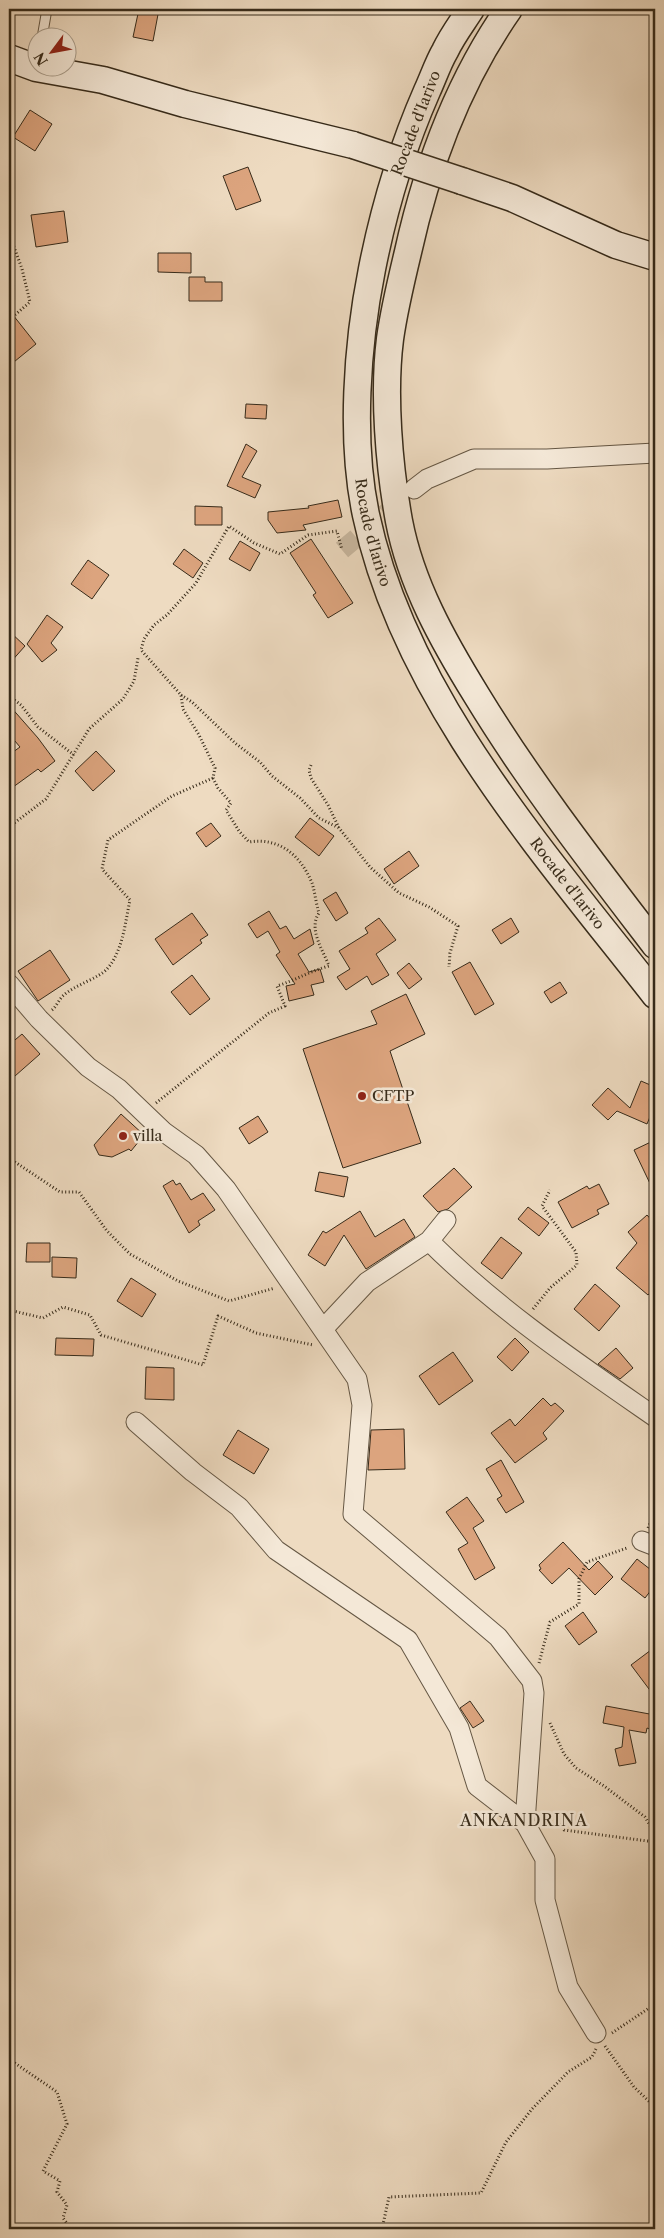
<svg xmlns="http://www.w3.org/2000/svg" width="664" height="2238" font-family="'Libre Caslon Text',serif">
	<style>
		.building { fill: #dca47e; stroke: #372b1a }
		.lines { fill: none; stroke-linecap: round; stroke-linejoin: round }
		.street-tunnel { stroke: #c9b8a0; stroke-width: 19; stroke-dasharray: 19 9; stroke-linecap: butt }
		.lane-casing { stroke: #655744; stroke-width: 11 }
		.street-casing { stroke: #655744; stroke-width: 21 }
		.secondary-casing { stroke: #372b1a; stroke-width: 29 }
		.path { stroke: #372b1a; stroke-width: 3; stroke-dasharray: 1 2.5; stroke-linecap: butt }
		.lane { stroke: #f4e8d7; stroke-width: 9 }
		.street { stroke: #f4e8d7; stroke-width: 19 }
		.secondary { stroke: #f4e8d7; stroke-width: 26 }
		.secondary-bridge-casing { stroke: #372b1a; stroke-width: 29; stroke-linecap: butt }
		.secondary-bridge { stroke: #f4e8d7; stroke-width: 26 }
		.poi-dot { fill: #8f2418; stroke: #f4e8d7; stroke-width: 2 }
		.labels { text-anchor: middle; stroke-width: 5; stroke-linejoin: round; paint-order: stroke }
		.street-label { font-size: 15px; fill: #372b1a; stroke: #f4e8d7 }
		.poi-label { font-size: 15px; fill: #372b1a; stroke: #f4e8d7; text-anchor: start }
		.neighbourhood-label { font-size: 16px; letter-spacing: 1px; fill: #372b1a; stroke: #f4e8d7 }
	</style>
	<rect width="100%" height="100%" fill="#eedbc1"/>
	<filter id="stains"><feTurbulence type="fractalNoise" baseFrequency=".004" numOctaves="4"/><feColorMatrix values="0 0 0 0 .2 0 0 0 0 .09 0 0 0 0 .02 0 0 0 .5 -.17"/></filter>
	<radialGradient id="worn" r=".72"><stop offset=".6" stop-color="#630" stop-opacity="0"/><stop offset="1" stop-color="#630" stop-opacity=".3"/></radialGradient>
	<path class="building" d="M139,9H159L153,41L133,37Z
		M30,110L52,124L35,151L13,137Z
		M248,167L261,201L236,210L223,176Z
		M64,211L68,242L36,247L31,215Z
		M158,253H191V273L158,272Z
		M189,277H205V282H222V301H189Z
		M9,310L36,344L9,366Z
		M246,404L267,405L266,419L245,418Z
		M246,444L257,451L242,477L261,485L255,498L227,486Z
		M338,500L342,517L303,525L306,530L277,533L268,520V512L309,508L308,506Z
		M195,506L222,507V525H195Z
		M311,539L353,603L328,618L313,595L316,593L290,553Z
		M240,541L260,553L250,571L229,559Z
		M184,549L203,563L193,578L173,564Z
		M88,560L109,575L92,599L71,584Z
		M47,615L63,627L51,643L57,650L42,662L27,644Z
		M9,631L25,646L9,664Z
		M9,705L38,738L55,761L41,772L38,769L9,790V755L20,747L9,734Z
		M96,751L115,771L93,791L75,771Z
		M310,818L334,836L319,856L295,837Z
		M211,823L221,836L206,847L196,833Z
		M409,851L419,866L394,884L384,869Z
		M336,892L348,913L336,921L323,900Z
		M269,911L280,929L286,926L294,939L310,929L314,944L298,954L309,972L320,969L324,982L311,985L314,995L289,1001L286,986L295,984L276,955L280,952L268,931L257,938L248,924Z
		M192,913L208,935L200,940L202,943L173,965L155,939Z
		M379,918L396,940L376,954L389,975L372,985L367,976L346,990L337,977L350,969L339,951L368,933L365,928Z
		M511,918L519,932L501,944L492,930Z
		M50,950L70,980L38,1001L18,971Z
		M470,962L494,1004L475,1015L452,972Z
		M409,963L422,979L409,989L397,973Z
		M192,975L210,999L190,1015L171,992Z
		M560,982L567,993L551,1003L544,992Z
		M406,994L425,1034L390,1051L421,1143L343,1168L303,1049L377,1024L371,1011Z
		M22,1034L40,1054L15,1076L9,1069V1045Z
		M641,1081L655,1087V1105L647,1124L617,1111L608,1120L592,1105L608,1088L630,1108Z
		M121,1114L144,1135L131,1151L129,1149L112,1157L99,1155L94,1145Z
		M258,1116L268,1132L249,1144L239,1128Z
		M655,1140V1194L634,1150Z
		M454,1168L472,1187L448,1209L438,1212L423,1196Z
		M319,1172L348,1177L344,1197L315,1191Z
		M173,1180L176,1185L180,1183L191,1200L203,1193L215,1210L198,1221L200,1225L189,1233L163,1186Z
		M599,1184L609,1204L597,1210L599,1214L572,1228L558,1202L587,1186L589,1189Z
		M528,1207L549,1223L539,1236L518,1219Z
		M360,1211L375,1237L404,1219L415,1237L366,1269L344,1235L325,1266L308,1255L323,1231L326,1233Z
		M647,1215L655,1224V1287L648,1295L616,1268L637,1243L628,1232Z
		M501,1237L522,1253L502,1279L481,1263Z
		M27,1243H50V1262H26Z
		M52,1257L77,1258L76,1278L52,1277Z
		M131,1278L156,1294L142,1317L117,1301Z
		M595,1284L620,1306L599,1331L574,1309Z
		M56,1338L94,1339L93,1356L55,1355Z
		M515,1338L529,1352L512,1371L497,1357Z
		M616,1348L633,1368L620,1379L598,1364Z
		M453,1352L473,1381L439,1405L419,1376Z
		M146,1367L174,1368V1400L145,1399Z
		M543,1398L551,1406L555,1403L564,1411L543,1433L547,1439L515,1463L491,1433L510,1419L515,1426Z
		M404,1429L405,1469L368,1470L371,1430Z
		M238,1430L269,1449L254,1474L223,1455Z
		M501,1460L524,1502L506,1513L497,1499L502,1496L486,1469Z
		M467,1497L484,1521L473,1528L495,1568L475,1580L458,1549L468,1543L446,1512Z
		M563,1542L589,1570L598,1561L613,1577L595,1595L569,1568L552,1584L539,1570L541,1569L539,1565Z
		M637,1559L655,1573V1585L645,1598L621,1579Z
		M583,1612L597,1632L579,1645L565,1626Z
		M655,1647V1697L631,1665Z
		M470,1701L484,1721L473,1728L460,1708Z
		M606,1706L655,1715V1731L647,1728L646,1733L629,1730L636,1763L619,1766L615,1749L622,1747L624,1727L603,1723Z"/>
	<g class="lines">
		<path class="street-tunnel" d="M342,550L404,498"/>
		<g class="lane-casing">
			<path id="lane" d="M42,38L47,9"/>
		</g>
		<g class="street-casing">
			<path id="street" d="M414,489L427,479L474,459H547L655,453
				M9,984L39,1019L88,1067L119,1089L164,1132L196,1155L226,1189L357,1379L362,1405L353,1514L498,1637L532,1681L534,1693L525,1823L477,1786L459,1728L408,1640L276,1550L239,1507L193,1472L136,1422
				M429,1241C497,1309 577,1363 655,1417
				M324,1328L367,1282L429,1241L446,1220
				M642,1541L655,1546
				M525,1823L545,1859V1900L568,1987L596,2033"/>
		</g>
		<g class="secondary-casing">
			<g id="secondary">
				<path id="s1" d="M471,9C462,23 452,36 445,51C438,63 433,78 427,91C402,148 384,208 372,269C357,344 350,440 366,515C404,696 544,853 655,995"/>
				<path d="M509,9C458,82 427,166 408,252C401,281 394,310 390,339C383,394 389,466 399,521C411,584 443,641 477,696C530,783 593,864 655,945"/>
				<path d="M9,58L36,68L103,80L185,104L353,145"/>
				<path d="M462,181L512,198L616,245L655,257"/>
			</g>
		</g>
		<path class="path" d="M9,233L22,269L30,302L9,320
			M181,695L192,702L235,743L260,762L272,776L300,798L319,818L339,828
			M9,696L21,705L38,727L74,755
			M311,765L309,770L311,778L328,805L339,828L370,867L399,893L429,907L458,926L450,953L449,967
			M9,827L46,799L89,729L123,699L134,681L138,658
			M52,1010C57,1006 59,999 64,995C75,985 99,978 107,969C123,951 125,923 130,900L102,869L108,840L172,796L213,778
			M156,1103L269,1013L285,1006L277,986C296,980 310,971 329,966C323,950 308,929 319,913C316,904 315,892 312,883C301,856 280,837 249,842L239,831L226,810L231,803L218,788L213,778L215,768L199,735L183,709L181,695L141,650L144,639L154,625L167,615L196,583L229,526L254,543L280,554L308,535L337,531L342,550
			M9,1158L60,1192H79L107,1231L130,1254L178,1281L229,1301L275,1288
			M533,1309L550,1288L577,1265L576,1252L542,1206L550,1190
			M9,1310L43,1318L63,1307L90,1315L101,1335L203,1365L218,1316L256,1333L313,1345
			M648,1528L654,1514L655,1499
			M539,1663L550,1622L579,1604V1579L587,1562L627,1548
			M550,1723L564,1754L576,1768L604,1786L645,1817L655,1834
			M544,1821L561,1823L564,1830L655,1842
			M612,2033L655,2004
			M605,2046L634,2087L655,2107
			M9,2059L57,2092L67,2124L43,2171L60,2181L57,2192L67,2205L63,2218L71,2229
			M382,2229L389,2197L481,2193L506,2142L532,2109L568,2072L592,2057L596,2049"/>
		<use href="#lane" class="lane"/>
		<use href="#street" class="street"/>
		<use href="#secondary" class="secondary"/>
		<g class="secondary-bridge-casing">
			<path id="secondary-bridge" d="M353,145L462,181"/>
		</g>
		<use href="#secondary-bridge" class="secondary-bridge"/>
	</g>
	<g class="poi-dot">
		<circle cx="362" cy="1096" r="5"/>
		<circle cx="123" cy="1136" r="5"/>
	</g>
	<g class="labels">
		<g class="street-label">
			<text transform="translate(416 123) rotate(-69)" y="5">Rocade d'Iarivo</text>
			<text dy="5" stroke="none"><textPath href="#s1" startOffset="546">Rocade d'Iarivo</textPath></text>
			<text dy="5" stroke="none"><textPath href="#s1" startOffset="951">Rocade d'Iarivo</textPath></text>
		</g>
		<g class="poi-label">
			<text x="372" y="1101">CFTP</text>
			<text x="133" y="1141">villa</text>
		</g>
		<g class="neighbourhood-label">
			<text x="524" y="1826">ANKANDRINA</text>
		</g>
	</g>
	<rect width="664" height="2238" fill="none" stroke="#eedbc1" stroke-width="30"/>
	<rect x="10" y="10" width="644" height="2218" fill="none" stroke="#372b1a" stroke-width="2.5"/>
	<rect x="15" y="15" width="634" height="2208" fill="none" stroke="#372b1a"/>
	<g transform="translate(52 52) rotate(238)"><circle r="24" fill="#f4e8d7" stroke="#a89c8b"/>
	<path d="M0-4L9 19L0 12L-9 19Z" fill="#8f2418"/>
	<text y="-8" font-size="14" font-weight="bold" text-anchor="middle" fill="#372b1a">N</text>
	</g>
	<rect width="100%" height="100%" filter="url(#stains)"/>
	<rect width="100%" height="100%" fill="url(#worn)"/>
</svg>
